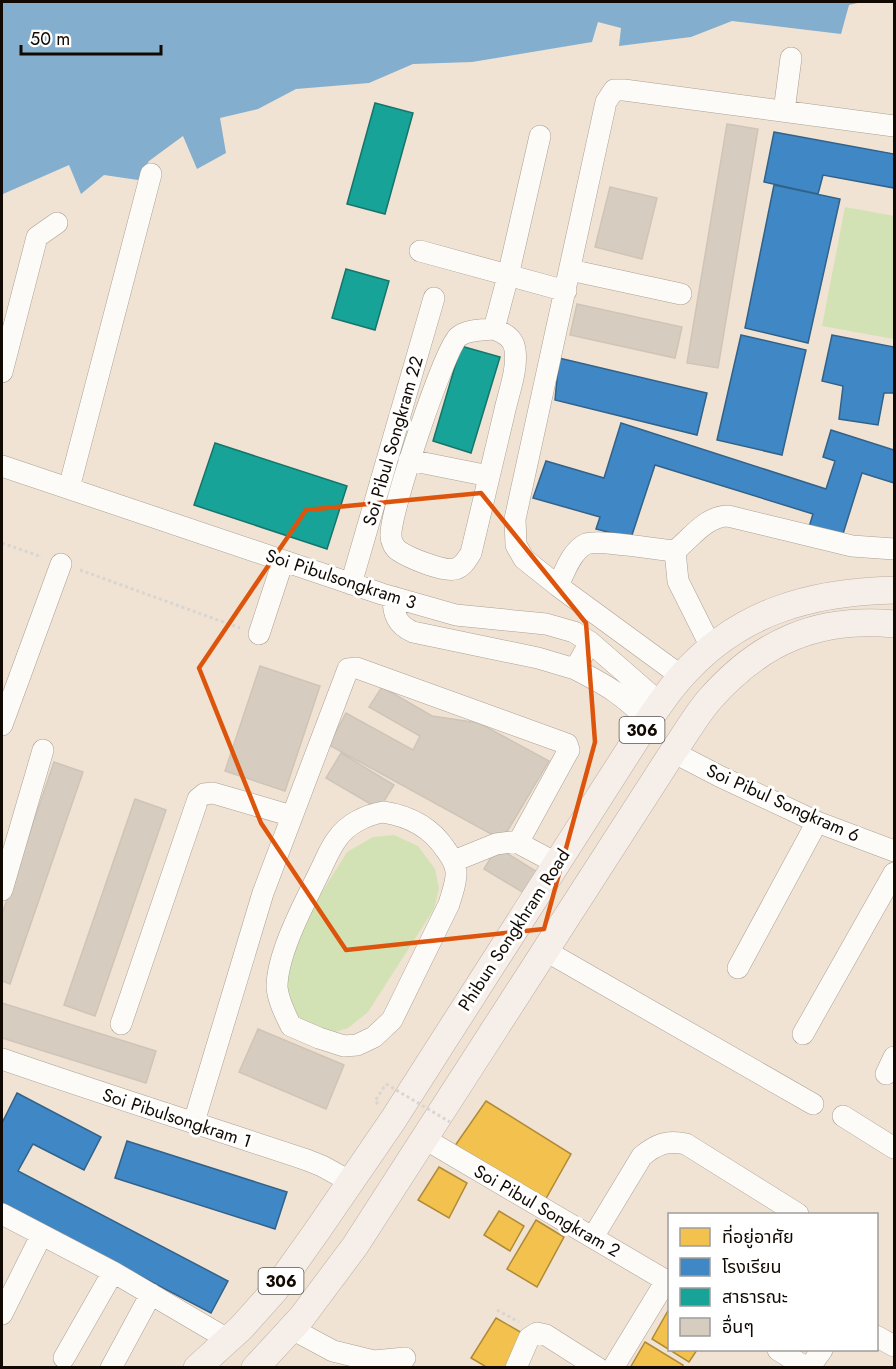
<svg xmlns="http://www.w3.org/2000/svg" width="896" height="1369" font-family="Jost,'Noto Sans Thai',sans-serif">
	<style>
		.green { fill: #d3e2b5 }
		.water { fill: #83aecd }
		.homes { fill: #f2c14e; stroke: #af8a37; stroke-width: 1.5 }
		.schools { fill: #3f88c5; stroke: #32628a; stroke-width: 1.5 }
		.public { fill: #17a398; stroke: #16756b; stroke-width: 1.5 }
		.building { fill: #d6ccbf; stroke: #cfc4b8; stroke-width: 1.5 }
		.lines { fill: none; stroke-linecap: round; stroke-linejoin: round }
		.minor-casing { stroke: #aaa094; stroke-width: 22 }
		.major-casing { stroke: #bcada1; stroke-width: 28 }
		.path { stroke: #d9d5d0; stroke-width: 3; stroke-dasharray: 3 3; stroke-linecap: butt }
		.minor { stroke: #fdfbf8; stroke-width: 21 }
		.major { stroke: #f5eee9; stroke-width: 27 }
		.path-bridge { stroke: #d9d5d0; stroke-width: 3; stroke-dasharray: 3 3; stroke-linecap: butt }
		.marked { fill: none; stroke: #dd550c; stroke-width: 4.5; stroke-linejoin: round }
		.labels { text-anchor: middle; stroke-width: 6; stroke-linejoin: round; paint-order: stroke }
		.shield { fill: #fff; stroke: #59544e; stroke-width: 1.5 }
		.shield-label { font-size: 16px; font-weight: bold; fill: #120a02 }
		.street-label { font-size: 18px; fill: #120a02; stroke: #fff }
	</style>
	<rect width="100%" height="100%" fill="#f0e3d3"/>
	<path class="green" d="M845,207L894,216V339L822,326Z
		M394,835L418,846L435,869L439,888L434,909L368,1012L348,1028L329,1034L288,1021L279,961L347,852L373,837Z"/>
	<path class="water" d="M2,2H862L849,5L841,34L732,21L691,37L619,46L621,28L598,22L592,42L472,62L413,64L369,83L296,89L258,109L220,118L226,153L197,169L183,136L149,161L138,180L104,175L81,194L69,165L3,194L2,193Z"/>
	<path class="homes" d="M486,1101L571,1154L544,1202L452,1150Z
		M439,1167L467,1183L449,1218L418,1200Z
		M499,1211L524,1226L510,1251L484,1235Z
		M536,1220L564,1237L537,1287L507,1269Z
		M669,1309L670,1350H697L689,1362L652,1339Z
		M496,1318L524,1334L507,1368H488L471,1358Z
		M645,1342L683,1365L682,1368H630Z"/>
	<path class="schools" d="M774,132L894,154V188L823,175L818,194L764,182Z
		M774,185L840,199L808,343L745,328Z
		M741,335L806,350L782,455L717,440Z
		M832,335L894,347V393H884L878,425L839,419L843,386L822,381Z
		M559,358L707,393L697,435L555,400Z
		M621,423L826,489L835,461L823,457L831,430L894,450V483L862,473L842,537L809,527L813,514L655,465L631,538L596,529L600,517L533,498L546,461L604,478Z
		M17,1093L101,1137L84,1170L33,1144L18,1171L228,1281L211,1313L2,1204V1123Z
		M127,1141L287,1192L275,1229L115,1178Z"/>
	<path class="public" d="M375,103L413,113L385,214L347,204Z
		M346,269L389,281L375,330L332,318Z
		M461,346L500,357L471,453L433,441Z
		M215,443L347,486L327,549L194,505Z"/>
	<path class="building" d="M727,124L758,129L718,368L687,363Z
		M610,187L657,198L642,259L595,247Z
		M577,304L682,327L675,358L570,335Z
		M260,666L320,686L285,791L225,771Z
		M382,687L432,716L479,723L549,761L502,840L329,745L346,713L413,750L420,736L369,707Z
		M341,753L394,785L379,809L326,778Z
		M54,762L83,772L10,984L2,981V914Z
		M135,799L166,810L95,1016L64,1005Z
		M497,847L542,875L529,896L484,869Z
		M2,1003L156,1051L146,1083L2,1038Z
		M258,1029L344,1065L326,1109L239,1072Z"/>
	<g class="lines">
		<g class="minor-casing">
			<path id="minor" d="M784,111L791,58
				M420,251L566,291
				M570,270L681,294
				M494,329C483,330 467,329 458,337C444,350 389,514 391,536C391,541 394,548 399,551C409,558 444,572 455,569C463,567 467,559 471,553C482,506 493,460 504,414C508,394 518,370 515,350C514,338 504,333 494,329L508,276L540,136
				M2,372L37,237L57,223
				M409,460L489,476
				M2,466L382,594L456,615L546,624L574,632L590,642L660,703
				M69,488L151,174
				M675,551L678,581L711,647
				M351,584L434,298
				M558,586C564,573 572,550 586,544C597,539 659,550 675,551C691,538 706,516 728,516L852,546L894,549
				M393,597C393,614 397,625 413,632L538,658L575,669L590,642
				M259,634L283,561
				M575,669C606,685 624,695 648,721
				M681,676L558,586L524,559L516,545L515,519L606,102L614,90H624L894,126
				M2,725L61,564
				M673,752L719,776L817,822L894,851
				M383,812C410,816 431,827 446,850C451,857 455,862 456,871C457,882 452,893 449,904L392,1020L374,1037L357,1045L344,1046L319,1038L291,1026C285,1014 278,1000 277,987C277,953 305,902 320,871C325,861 330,848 337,839C347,824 366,815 383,812Z
				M454,861L496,844L519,841
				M2,890L43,750
				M546,951L813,1104
				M738,968L817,822
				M121,1024L198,799L204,794L213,793L292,816
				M803,1034L894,873
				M2,1059C103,1094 205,1126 307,1160L322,1166L351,1182
				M886,1074L894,1057
				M843,1116L894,1148
				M194,1122L263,893L348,669L357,668L567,744L569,750L565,757L519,841L522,845L556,863
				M425,1139L670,1283
				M2,1214L113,1272L229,1340
				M593,1237L642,1156C657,1144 667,1140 686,1144L798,1214
				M2,1314L41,1236
				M292,1329L333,1351L374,1361L405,1358
				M876,1336L894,1346
				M778,1350L807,1368
				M64,1358L113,1272
				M111,1368L151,1294
				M516,1368L529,1338L537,1333L546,1335L598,1368
				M613,1368L666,1281
				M809,1368L822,1350"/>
		</g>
		<g class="major-casing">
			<path id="major" d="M197,1368L241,1328L275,1290L317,1231L393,1120L635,741C649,720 663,697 680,678C737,612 810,592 894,590
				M255,1368L302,1317L355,1246L673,752C685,735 696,715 710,699C761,641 818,617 894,624"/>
		</g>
		<path class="path" d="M2,543L42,557
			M80,570L240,628
			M378,1104L375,1101L386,1084
			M497,1310L519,1322"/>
		<use href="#minor" class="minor"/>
		<use href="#major" class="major"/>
		<path class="path-bridge" d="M386,1084L450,1122"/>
	</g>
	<path class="marked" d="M481,493L586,623L595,742L544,929L346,950L261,823L199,668L306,510Z"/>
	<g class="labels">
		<g class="shield">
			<rect x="619.5" y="717" width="45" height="26" rx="4.5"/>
			<rect x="258.5" y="1268" width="45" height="26" rx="4.5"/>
		</g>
		<g class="shield-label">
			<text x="642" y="736">306</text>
			<text x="281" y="1287">306</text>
		</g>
		<g class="street-label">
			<text transform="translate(393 441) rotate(-74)" y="6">Soi Pibul Songkram 22</text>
			<text transform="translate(341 579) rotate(18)" y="6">Soi Pibulsongkram 3</text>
			<text transform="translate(783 803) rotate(24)" y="6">Soi Pibul Songkram 6</text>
			<text transform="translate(514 930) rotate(-57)" y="6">Phibun Songkhram Road</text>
			<text transform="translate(177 1118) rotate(18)" y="6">Soi Pibulsongkram 1</text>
			<text transform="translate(547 1211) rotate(30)" y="6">Soi Pibul Songkram 2</text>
		</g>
	</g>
	<rect width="896" height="1369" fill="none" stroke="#120a02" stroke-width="6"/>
	<rect x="668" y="1213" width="210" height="138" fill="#ffffff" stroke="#a09d9a" stroke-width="1.5"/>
	<rect x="680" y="1228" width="30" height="18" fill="#f2c14e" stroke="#a09d9a" stroke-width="1.5"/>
	<text x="722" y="1243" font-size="18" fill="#120a02">ที่อยู่อาศัย</text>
	<rect x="680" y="1258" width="30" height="18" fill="#3f88c5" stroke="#a09d9a" stroke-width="1.5"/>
	<text x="722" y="1273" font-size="18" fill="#120a02">โรงเรียน</text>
	<rect x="680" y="1288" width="30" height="18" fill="#17a398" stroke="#a09d9a" stroke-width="1.5"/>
	<text x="722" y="1303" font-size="18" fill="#120a02">สาธารณะ</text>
	<rect x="680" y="1318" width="30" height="18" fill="#d6ccbf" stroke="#a09d9a" stroke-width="1.5"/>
	<text x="722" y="1333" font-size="18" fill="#120a02">อื่นๆ</text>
	<path d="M21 45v9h140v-9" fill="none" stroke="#120a02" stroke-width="3"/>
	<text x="30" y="45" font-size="18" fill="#120a02" stroke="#ffffff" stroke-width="4.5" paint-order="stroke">50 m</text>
</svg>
